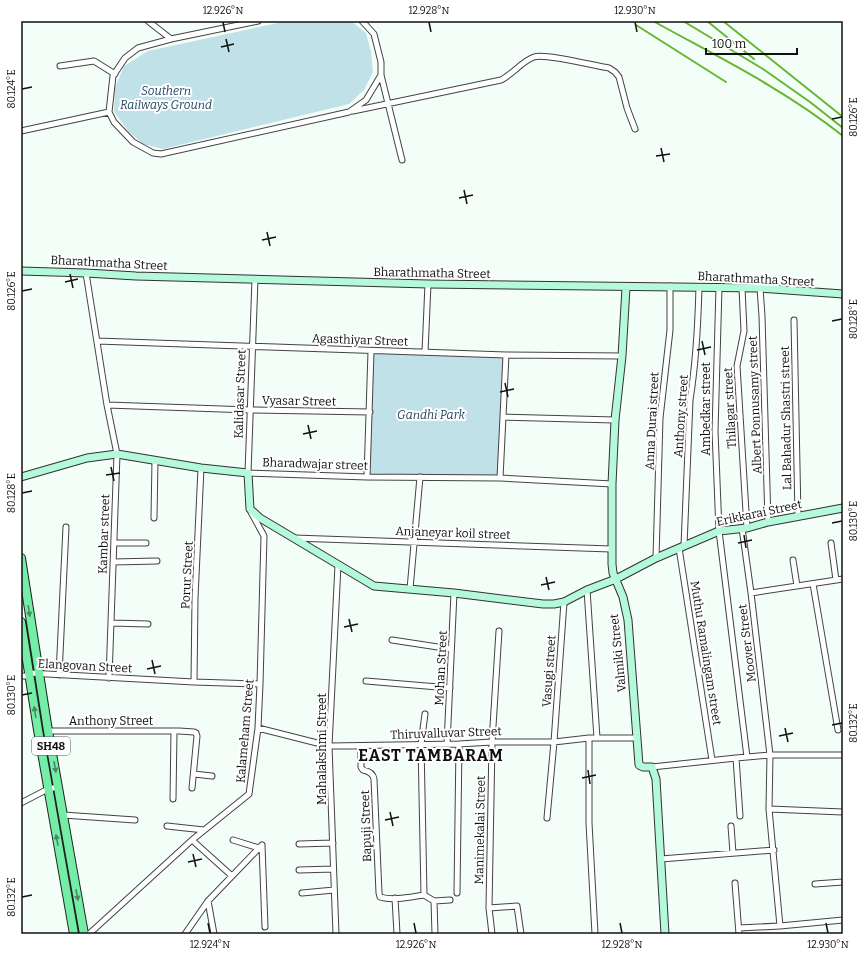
<svg xmlns="http://www.w3.org/2000/svg" width="864" height="955" font-family="Bitter,serif">
	<style>
		.green { fill: #bfe1e7 }
		.lines { fill: none; stroke-linecap: round; stroke-linejoin: round }
		.street-casing { stroke: #434343; stroke-width: 7 }
		.secondary-casing { stroke: #323232; stroke-width: 9 }
		.primary-casing { stroke: #212121; stroke-width: 10 }
		.street { stroke: #fff; stroke-width: 5 }
		.secondary { stroke: #b4f9d9; stroke-width: 7 }
		.primary { stroke: #74eea6; stroke-width: 8 }
		.rail { stroke: #65b631; stroke-width: 2 }
		.oneway { fill: #478a62 }
		.ticks { fill: none; stroke: #101010; stroke-width: 1.5 }
		.labels { text-anchor: middle; stroke-width: 4; stroke-linejoin: round; paint-order: stroke }
		.shield { fill: #fff; stroke: #585858; stroke-width: 1 }
		.shield-label { font-size: 11px; font-weight: bold; fill: #101010 }
		.park-label { font-size: 12px; font-style: italic; fill: #244763; stroke: #fff }
		.street-label { font-size: 12px; fill: #101010; stroke: #fff }
		.district-label { font-size: 16px; font-weight: bold; letter-spacing: 1px; fill: #101010; stroke: #fff }
		.neatline { fill: none; stroke: #101010; stroke-width: 1.5 }
		.ticks-label { font-size: 10px; text-anchor: middle; fill: #101010 }
	</style>
	<rect width="100%" height="100%" fill="#f3fef8"/>
	<path class="green" d="M287,21H351L366,33L371,52L373,72L364,90L349,104L163,149L143,144L129,132L114,112L115,88L124,66L148,51Z
		M371,351L503,355L501,476L367,477Z"/>
	<g class="lines">
		<g class="street-casing">
			<path id="street" d="M148,21L171,39
				M258,21L171,39L138,48L125,58L113,76L109,112L114,122L133,142L153,153L161,154L349,112L366,100L381,75
				M362,21L374,34L381,62V75L402,160
				M60,66L94,61L115,74
				M353,111L501,80C513,74 522,61 534,57C544,53 596,66 609,68L615,72L619,77L627,108L635,129
				M21,131L109,112
				M86,273L107,405L117,454L109,678
				M255,279L248,473L367,477L500,478L612,484
				M719,287L715,431L719,531L747,757
				M742,288L744,331L737,366L747,528
				M760,288L762,316L768,522
				M794,320L798,516
				M97,341L506,355L622,356
				M425,352L428,284
				M107,405L250,410L370,412
				M503,417L615,420
				M367,477L371,351
				M500,478L506,355
				M154,518L155,460
				M742,528L751,593L770,755L769,809L843,812
				M294,538L611,549
				M114,543H146
				M831,543L836,580
				M684,546L690,400C696,363 698,325 699,287
				M679,548L712,760
				M656,558L660,418L670,330V286
				M793,560L797,586
				M113,562L157,561
				M813,584L838,730
				M410,589L420,477
				M587,590L597,738
				M751,593L843,579
				M111,623L148,624
				M392,640L451,649
				M29,673L194,682L260,684
				M59,675L66,527
				M21,676H29
				M366,681L450,688
				M194,682L195,598L201,468
				M425,714L421,744L424,895L434,901L435,934
				M258,728L329,746L459,744L492,742H554L589,738H636
				M48,731H179L194,732L196,733L197,736L192,788
				M589,738V823L595,934
				M447,744L454,593
				M361,746V767L363,770C368,771 373,773 374,779L379,893L380,897C393,901 410,897 424,895
				M736,758L740,816
				M652,767L736,758L770,755H843
				M194,774L212,776
				M173,799L174,731
				M21,803L48,789L58,787
				M769,809L780,926
				M63,815L135,820
				M547,818L554,742L564,602
				M167,826L204,830
				M731,826L733,853
				M192,840L232,876
				M233,840L259,848
				M299,844L333,843
				M262,845L265,927
				M661,859L774,850
				M299,870L333,869
				M735,883L739,934
				M815,884L843,882
				M302,893L334,890
				M457,893L459,744
				M395,898L397,934
				M208,901L214,934
				M434,901L450,900
				M489,908L517,906L521,934
				M739,928L780,926L843,920
				M89,934L192,840L249,794L258,728L260,684L264,536L251,512
				M185,934L208,901L262,845
				M336,934L329,746L338,565
				M492,934L489,908L492,742L499,631"/>
		</g>
		<g class="secondary-casing">
			<path id="secondary" d="M21,271L86,273L136,276L428,284L760,288L843,294
				M626,288L622,356L615,420L612,484V564L613,573L623,597L628,620L639,765L643,767H652L656,779L665,934
				M21,477L87,458L117,454L201,468L248,473L250,509L260,518L374,586L454,593L543,604H554L564,602L587,590L616,579L656,558L719,531L747,528L768,522L843,508"/>
		</g>
		<g class="primary-casing">
			<path id="primary" d="M21,558L48,731L84,934
				M21,622L38,730L74,934"/>
		</g>
		<use href="#street" class="street"/>
		<use href="#secondary" class="secondary"/>
		<use href="#primary" class="primary"/>
		<path class="rail" d="M653,21C718,57 784,89 843,136
			M683,21L763,69L810,102L843,128
			M707,21L754,59
			M723,21L843,117
			M636,25L726,82"/>
	</g>
	<defs><path id="oneway-solid" d="M-6-.8H1V-3.2L6.5 0L1 3.2V.8H-6Z"/></defs>
	<g class="oneway">
		<use href="#oneway-solid" transform="translate(29 611) rotate(81)"/>
		<use href="#oneway-solid" transform="translate(35 712) rotate(-99)"/>
		<use href="#oneway-solid" transform="translate(55 767) rotate(80)"/>
		<use href="#oneway-solid" transform="translate(57 840) rotate(-100)"/>
		<use href="#oneway-solid" transform="translate(77 895) rotate(80)"/>
	</g>
	<path class="ticks" d="M223,22L225,32M429,22L431,32M635,22L637,32M226,39L229,52M221,47L234,44M22,89L32,87M832,119L842,117M661,148L664,162M656,156L670,154M464,190L467,204M459,198L473,195M267,232L270,246M262,240L276,237M70,274L73,288M65,282L78,279M22,291L32,289M832,321L842,319M702,341L705,355M697,350L711,347M505,383L508,397M500,392L514,389M308,425L311,439M303,434L317,431M111,467L114,481M106,475L120,473M22,493L32,491M832,523L842,521M744,535L746,548M738,543L752,540M546,577L549,590M541,585L555,582M349,619L352,632M344,627L358,624M152,660L155,674M147,669L161,666M22,695L32,693M832,725L842,723M785,728L788,742M779,736L793,733M588,770L590,784M582,778L596,775M390,812L393,826M385,820L399,817M193,854L196,867M188,862L202,859M22,897L32,895M208,923L210,933M414,923L416,933M620,923L622,933M826,923L828,933"/>
	<g class="labels">
		<rect class="shield" x="32" y="737" width="38" height="18" rx="3"/>
		<g class="shield-label">
			<text x="51" y="750">SH48</text>
		</g>
		<g class="park-label">
			<text x="166" y="95">Southern<tspan x="166" dy="14">Railways Ground</tspan></text>
			<text x="431" y="419">Gandhi Park</text>
		</g>
		<g class="street-label">
			<text transform="translate(109 263) rotate(3)" y="4">Bharathmatha Street</text>
			<text transform="translate(432 273) rotate(1)" y="4">Bharathmatha Street</text>
			<text transform="translate(756 279) rotate(3)" y="4">Bharathmatha Street</text>
			<text transform="translate(360 340) rotate(2)" y="4">Agasthiyar Street</text>
			<text transform="translate(240 394) rotate(-88)" y="4">Kalidasar Street</text>
			<text transform="translate(299 401) rotate(1)" y="4">Vyasar Street</text>
			<text transform="translate(755 405) rotate(-92)" y="4">Albert Ponnusamy street</text>
			<text transform="translate(730 408) rotate(-93)" y="4">Thilagar street</text>
			<text transform="translate(706 409) rotate(-90)" y="4">Ambedkar street</text>
			<text transform="translate(681 416) rotate(-86)" y="4">Anthony street</text>
			<text transform="translate(786 418) rotate(-91)" y="4">Lal Bahadur Shastri street</text>
			<text transform="translate(652 421) rotate(-87)" y="4">Anna Durai street</text>
			<text transform="translate(315 464) rotate(2)" y="4">Bharadwajar street</text>
			<text transform="translate(759 513) rotate(-12)" y="4">Erikkarai Street</text>
			<text transform="translate(453 533) rotate(2)" y="4">Anjaneyar koil street</text>
			<text transform="translate(104 534) rotate(-88)" y="4">Kambar street</text>
			<text transform="translate(187 575) rotate(-87)" y="4">Porur Street</text>
			<text transform="translate(747 643) rotate(-97)" y="4">Moover Street</text>
			<text transform="translate(618 653) rotate(-96)" y="4">Valmiki Street</text>
			<text transform="translate(706 653) rotate(81)" y="4">Muthu Ramalingam street</text>
			<text transform="translate(85 666) rotate(3)" y="4">Elangovan Street</text>
			<text transform="translate(441 668) rotate(-87)" y="4">Mohan Street</text>
			<text transform="translate(549 671) rotate(-86)" y="4">Vasugi street</text>
			<text x="111" y="725">Anthony Street</text>
			<text transform="translate(245 731) rotate(-85)" y="4">Kalameham Street</text>
			<text transform="translate(446 733) rotate(-2)" y="4">Thiruvalluvar Street</text>
			<text transform="translate(322 749) rotate(-90)" y="4">Mahalakshmi Street</text>
			<text transform="translate(366 826) rotate(-92)" y="4">Bapuji Street</text>
			<text transform="translate(480 830) rotate(-89)" y="4">Manimekalai Street</text>
		</g>
		<g class="district-label">
			<text x="431" y="761">EAST TAMBARAM</text>
		</g>
	</g>
	<rect width="864" height="955" fill="none" stroke="#ffffff" stroke-width="44"/>
	<path d="M706 48v6h91v-6" fill="none" stroke="#101010" stroke-width="2"/>
	<text x="712" y="48" font-size="12" fill="#101010" stroke="#ffffff" stroke-width="3" paint-order="stroke">100 m</text>
	<rect x="22" y="22" width="820" height="911" class="neatline"/>
	<g class="ticks-label">
		<text x="223" y="14">12.926°N</text>
		<text x="429" y="14">12.928°N</text>
		<text x="635" y="14">12.930°N</text>
		<text transform="translate(11 89) rotate(-90)" y="4">80.124°E</text>
		<text transform="translate(853 117) rotate(-90)" y="4">80.126°E</text>
		<text transform="translate(11 291) rotate(-90)" y="4">80.126°E</text>
		<text transform="translate(853 319) rotate(-90)" y="4">80.128°E</text>
		<text transform="translate(11 493) rotate(-90)" y="4">80.128°E</text>
		<text transform="translate(853 521) rotate(-90)" y="4">80.130°E</text>
		<text transform="translate(11 695) rotate(-90)" y="4">80.130°E</text>
		<text transform="translate(853 723) rotate(-90)" y="4">80.132°E</text>
		<text transform="translate(11 897) rotate(-90)" y="4">80.132°E</text>
		<text x="210" y="948">12.924°N</text>
		<text x="416" y="948">12.926°N</text>
		<text x="622" y="948">12.928°N</text>
		<text x="828" y="948">12.930°N</text>
	</g>
</svg>
